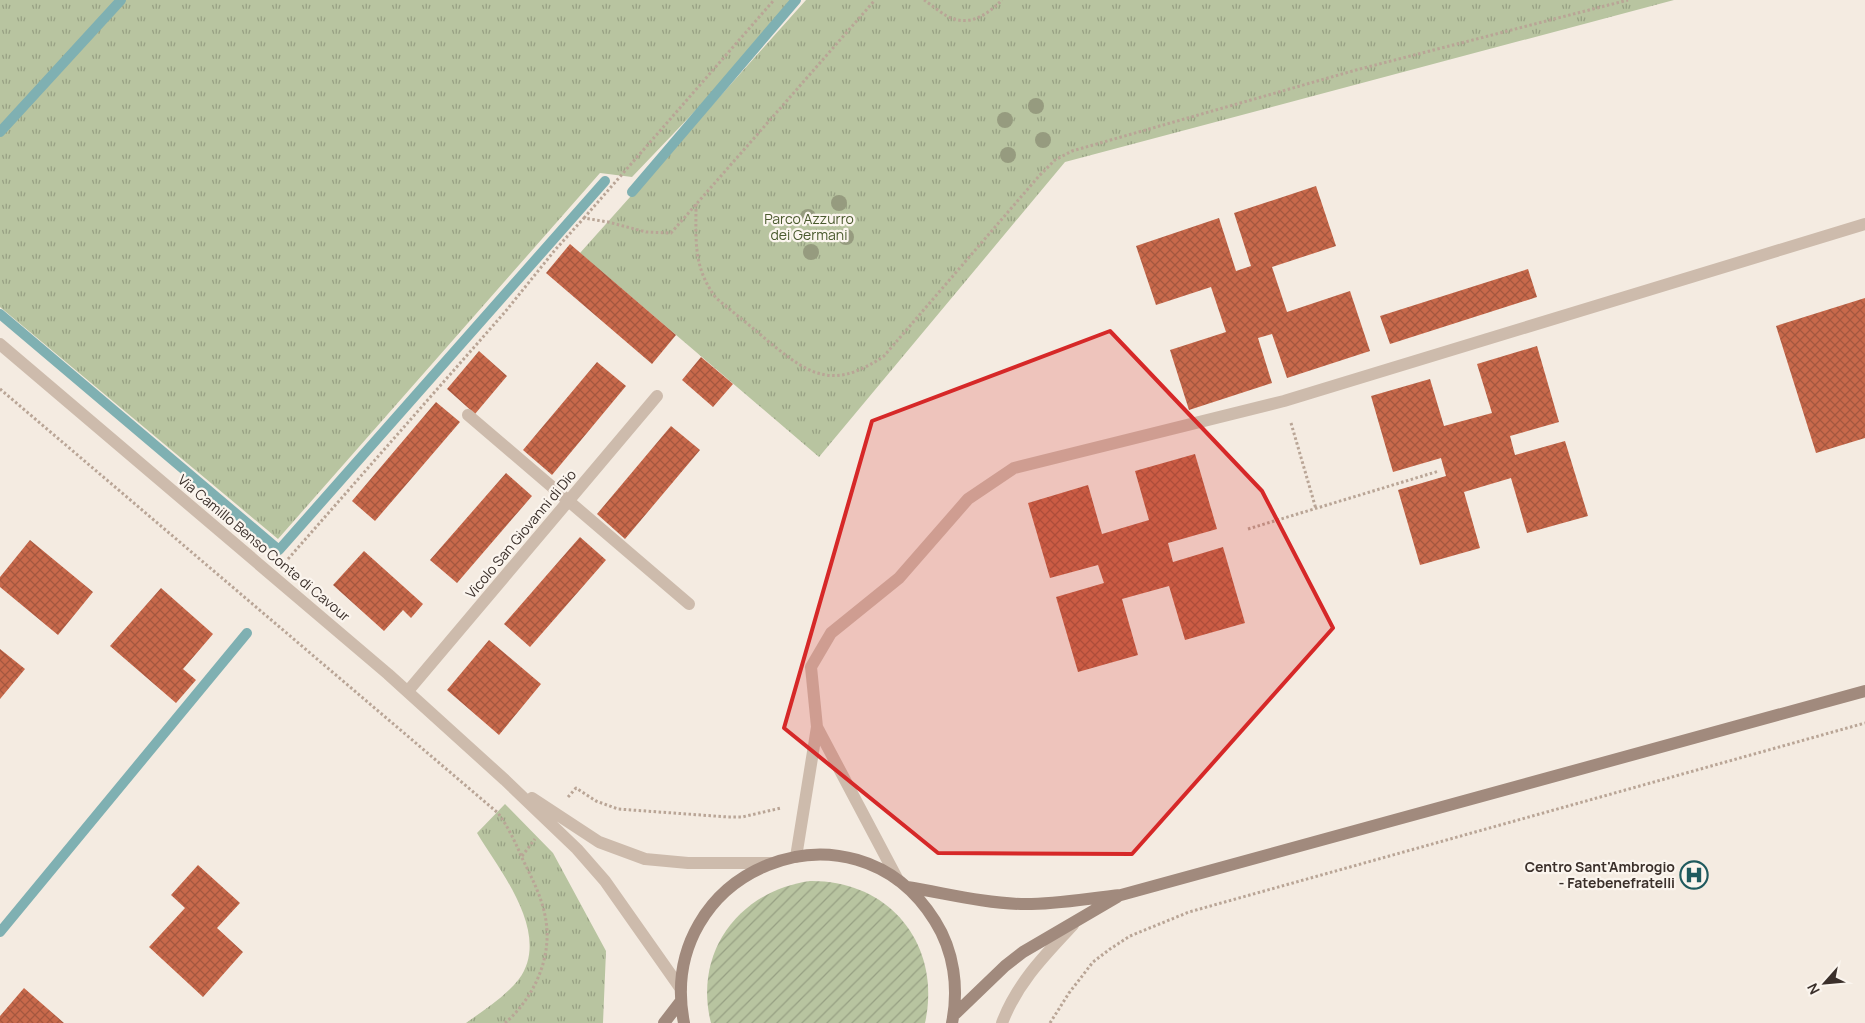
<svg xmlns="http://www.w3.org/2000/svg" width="1865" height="1023" font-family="Manrope,sans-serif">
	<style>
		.grass { fill: url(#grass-tufts) }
		.garden { fill: url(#garden-furrows) }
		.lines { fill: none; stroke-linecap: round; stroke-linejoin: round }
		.stream { stroke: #7fb0b2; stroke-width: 10 }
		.building { fill: url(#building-cross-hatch) }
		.path { stroke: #b9a596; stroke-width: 3; stroke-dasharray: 2.5 2.5; stroke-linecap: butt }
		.service { stroke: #cdbbac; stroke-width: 12 }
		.minor { stroke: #cdbbac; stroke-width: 12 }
		.tertiary { stroke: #cdbbac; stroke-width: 12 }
		.secondary { stroke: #a18a7d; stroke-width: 12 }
		.tree { fill: #969b7f }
		.marked { fill: #d62828; fill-opacity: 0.2; stroke: #d62828; stroke-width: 4; stroke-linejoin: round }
		.labels { text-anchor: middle; stroke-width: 4.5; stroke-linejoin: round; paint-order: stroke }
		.park-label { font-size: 14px; fill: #4a5a2e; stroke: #fbf5ee }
		.street-label { font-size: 14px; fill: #3b302b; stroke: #fbf5ee }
		.poi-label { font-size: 14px; font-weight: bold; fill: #3b302b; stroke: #fbf5ee; text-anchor: end }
	</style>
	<defs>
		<pattern id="grass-tufts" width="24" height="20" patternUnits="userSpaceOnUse" patternTransform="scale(1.25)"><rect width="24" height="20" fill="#b8c4a0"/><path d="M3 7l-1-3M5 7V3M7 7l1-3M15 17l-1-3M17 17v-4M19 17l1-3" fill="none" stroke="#97a083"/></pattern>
		<pattern id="garden-furrows" width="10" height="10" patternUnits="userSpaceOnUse" patternTransform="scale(1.25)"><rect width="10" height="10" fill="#b8c4a0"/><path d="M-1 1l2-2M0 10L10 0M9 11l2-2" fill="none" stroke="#97a083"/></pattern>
		<pattern id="building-cross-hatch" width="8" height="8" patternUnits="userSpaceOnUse" patternTransform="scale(1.25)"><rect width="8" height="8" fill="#c8694b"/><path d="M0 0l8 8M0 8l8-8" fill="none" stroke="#a4573f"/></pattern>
	</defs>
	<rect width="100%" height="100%" fill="#f4ebe1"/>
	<path class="grass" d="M0,0H801L632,177L600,173L278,539L0,307Z
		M806,0H1674L1065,162L819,457L580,253Z
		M505,804L553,853L606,951L603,1023H466C484,1010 505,997 519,979C552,934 500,871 477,833Z"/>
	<path class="garden" d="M810,881C890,880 942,945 925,1023H711C693,952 739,891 810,881Z"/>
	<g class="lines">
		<path class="stream" d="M0,132L121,0
			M632,192L796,0
			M0,314L279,550L605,181
			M0,932L247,633"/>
	</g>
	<path class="building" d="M1316,186L1336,246L1272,267L1287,312L1350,291L1370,351L1287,378L1272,334L1258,338L1272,383L1189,410L1170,350L1226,332L1211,287L1156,305L1136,246L1219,218L1236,271L1251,266L1234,213Z
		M570,244L676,335L652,364L546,273Z
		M1528,269L1537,297L1390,344L1380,316Z
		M1865,298V438L1816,453L1776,326Z
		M1537,346L1559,422L1510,436L1515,455L1565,441L1588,516L1527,533L1511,478L1464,492L1480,548L1420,565L1398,490L1446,476L1441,458L1393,472L1371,396L1430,379L1444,426L1492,413L1477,364Z
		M479,351L507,376L475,414L447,389Z
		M701,357L733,384L713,407L682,380Z
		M597,362L626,386L552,475L523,450Z
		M436,402L460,422L375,521L352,501Z
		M671,426L700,450L625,539L597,514Z
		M1195,454L1217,529L1168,543L1173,562L1223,547L1245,623L1185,640L1169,586L1122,599L1138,655L1078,672L1056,597L1104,583L1098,565L1050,578L1028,503L1088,485L1102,534L1149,520L1135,471Z
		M506,473L532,496L457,583L430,560Z
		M580,537L606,560L530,647L504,624Z
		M30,540L93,592L58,635L0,587V577Z
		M364,551L423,604L411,618L403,610L384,631L333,585Z
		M161,588L213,634L183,669L196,680L176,703L110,646Z
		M489,640L541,684L499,735L447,690Z
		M0,649L25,669L0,699Z
		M198,865L240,903L217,928L243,952L203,997L149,947L185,908L171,895Z
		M24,988L64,1023H0V1016Z"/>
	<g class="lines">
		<path class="path" d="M924,0C932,5 945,17 954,19C973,25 989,13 1002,0
			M696,204C696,241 693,267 716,298C734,313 752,327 769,342C798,365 823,387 861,369C870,365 877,361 884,356L1039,176L1055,160L1072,151L1356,70L1628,0
			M584,218L774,0
			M0,389L498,813C509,828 516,844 523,860C533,880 543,900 546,921C552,959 533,999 505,1023
			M1291,423L1316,509
			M1248,529L1439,471
			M288,559L505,312L555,250L584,218L608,222L646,232L671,233L875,0
			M568,797L576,788L596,801L618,809L728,817H742L781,808
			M522,856L535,839
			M1050,1023L1069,993L1093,962L1110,949L1130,936L1189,912L1865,723"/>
		<path class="service" d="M468,415L689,604
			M817,727L811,667L831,633L899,578L968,499L1014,468L1284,401L1865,224
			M796,857L817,727L898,880"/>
		<path class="minor" d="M408,691L657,396"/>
		<path class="tertiary" d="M0,344L388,674L505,780L577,849L605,881L681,989
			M532,798L599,842L645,859L688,863H771
			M1002,1023C1017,983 1045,955 1073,925"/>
		<path class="secondary" d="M907,887C945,893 983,903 1021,904C1053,905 1089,898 1121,895L1865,691
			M954,1015L1005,966L1023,952L1117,897
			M664,1023L681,1001
			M684,1023C654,870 853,789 935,921C954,951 959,988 952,1023"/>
	</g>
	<g class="tree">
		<circle cx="1036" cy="106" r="8"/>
		<circle cx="1005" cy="120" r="8"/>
		<circle cx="1043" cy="140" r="8"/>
		<circle cx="1008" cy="155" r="8"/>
		<circle cx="839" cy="203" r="8"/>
		<circle cx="808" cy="217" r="8"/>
		<circle cx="846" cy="237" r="8"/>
		<circle cx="811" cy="252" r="8"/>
	</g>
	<path class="marked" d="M1110,331L1262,491L1333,628L1132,854L938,853L784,728L872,421Z"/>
	<defs>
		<g id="hospital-ring" transform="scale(1.4375)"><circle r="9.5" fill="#fbf5ee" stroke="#1f5a5e" stroke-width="1.5"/><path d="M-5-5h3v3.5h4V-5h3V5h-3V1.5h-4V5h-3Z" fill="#1f5a5e"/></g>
	</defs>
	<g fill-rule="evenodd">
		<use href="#hospital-ring" x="1694" y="875"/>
	</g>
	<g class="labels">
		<g class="park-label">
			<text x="809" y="224">Parco Azzurro<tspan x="809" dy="16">dei Germani</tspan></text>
		</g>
		<g class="street-label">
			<text transform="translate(521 534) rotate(-50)" y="5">Vicolo San Giovanni di Dio</text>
			<text transform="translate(264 548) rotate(40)" y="5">Via Camillo Benso Conte di Cavour</text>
		</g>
		<g class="poi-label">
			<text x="1675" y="872">Centro Sant'Ambrogio<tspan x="1675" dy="16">- Fatebenefratelli</tspan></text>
		</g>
	</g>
	<g transform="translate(1825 983) rotate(243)" stroke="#fbf5ee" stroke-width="4" paint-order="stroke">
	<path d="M0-4L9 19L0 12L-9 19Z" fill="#3b302b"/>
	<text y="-8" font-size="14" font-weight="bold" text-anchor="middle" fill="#3b302b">N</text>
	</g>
</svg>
